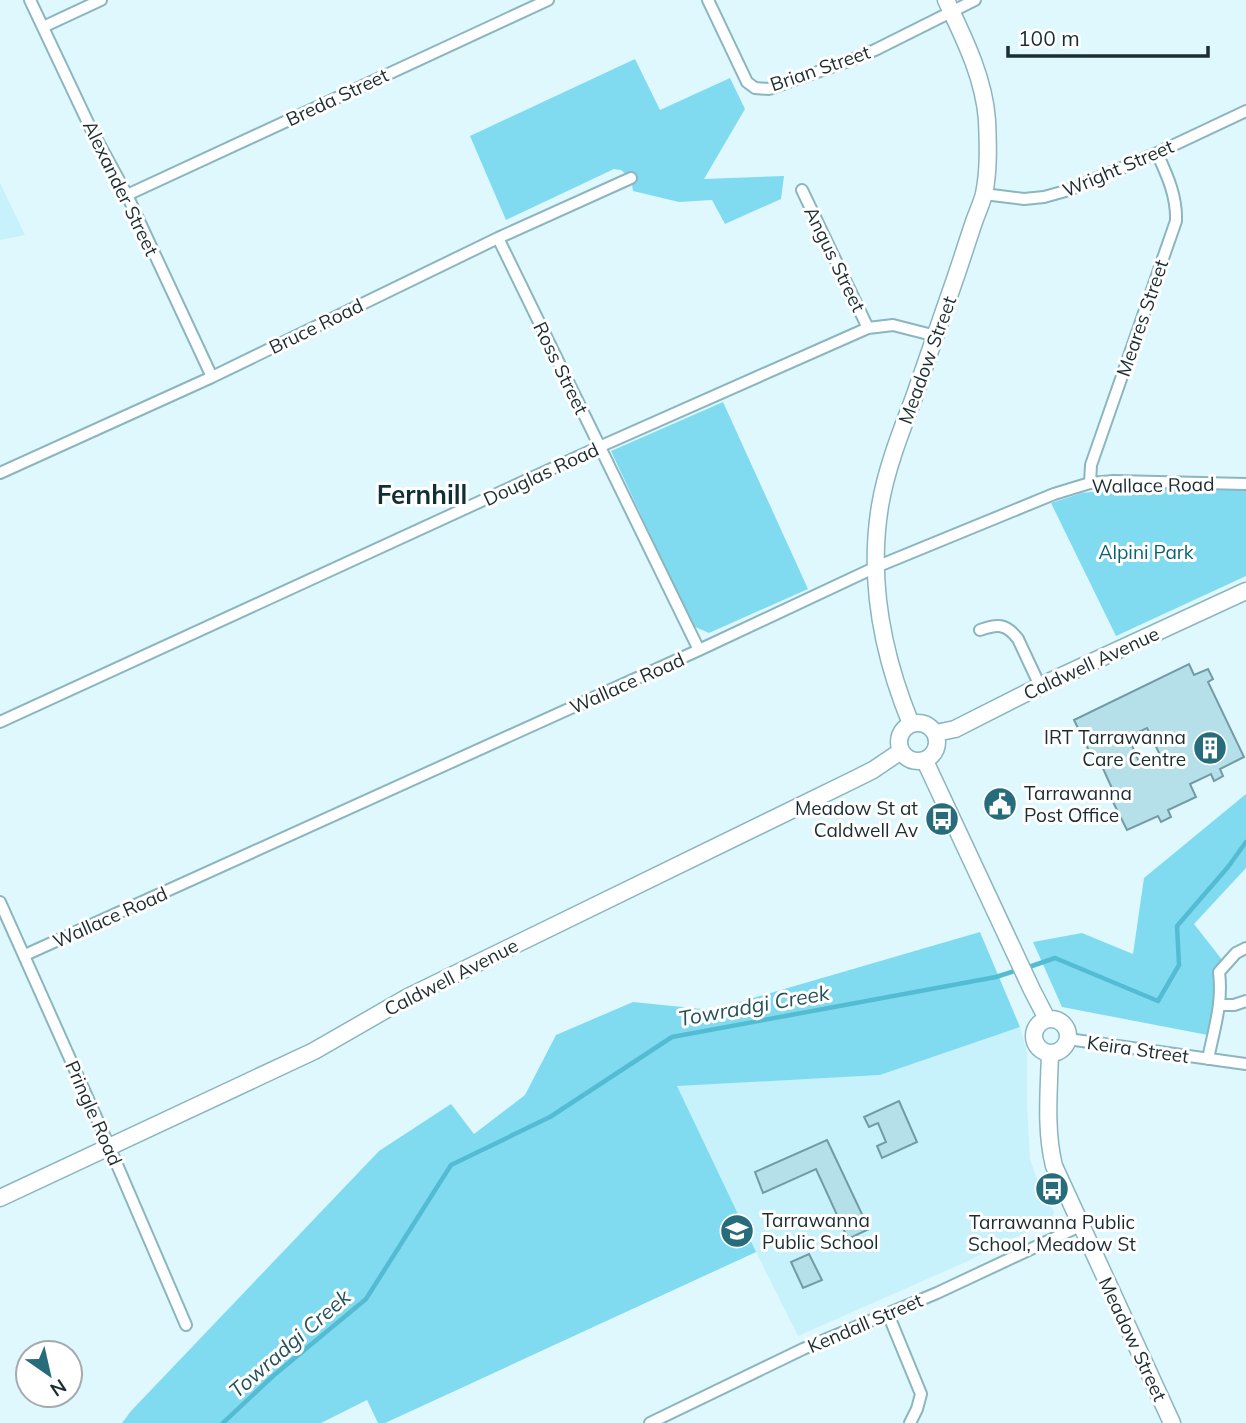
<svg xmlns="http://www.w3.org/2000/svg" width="1246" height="1423" font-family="Mulish,sans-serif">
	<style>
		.built { fill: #c7f1fb }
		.green { fill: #80dbf0 }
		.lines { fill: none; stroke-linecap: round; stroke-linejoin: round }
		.stream { stroke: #53bcd3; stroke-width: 4.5 }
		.building { fill: #b5e0ea; stroke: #729ba5; stroke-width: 2; fill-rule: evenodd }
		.minor-casing { stroke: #8bb5bf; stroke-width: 14 }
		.secondary-casing { stroke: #8bb5bf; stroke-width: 19 }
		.minor { stroke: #fff; stroke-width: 10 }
		.secondary { stroke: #fff; stroke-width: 16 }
		.labels { text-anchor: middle; stroke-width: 6; stroke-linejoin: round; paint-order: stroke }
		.street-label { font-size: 19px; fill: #1c2d31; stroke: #fff }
		.park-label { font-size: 19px; fill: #076373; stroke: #fff }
		.poi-label { font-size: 19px; fill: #1c2d31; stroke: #fff; text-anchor: end }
		.water-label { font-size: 21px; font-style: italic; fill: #24525c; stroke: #fff }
		.district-label { font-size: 26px; font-weight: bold; fill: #0e2f36; stroke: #fff }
	</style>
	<rect width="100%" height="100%" fill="#def8fe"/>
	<path class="built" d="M0,183L25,235L0,240Z
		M1020,1027L1027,1053V1107L1030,1159L1035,1174L1054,1212L1052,1219L968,1261L798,1336L756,1252L385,1423H378L676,1085L880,1075Z"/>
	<path class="green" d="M635,59L660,110L730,78L745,109L704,179L784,176L781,199L725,224L712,200L679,202L633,191L631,178L621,170L614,169L506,220L470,136Z
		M723,402L808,589L709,633L693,626L611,451Z
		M1125,488L1246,490V576L1116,636L1051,503L1082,493Z
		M1246,794V868L1194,924L1223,961L1213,1036L1062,1007L1033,942L1082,933L1133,954L1144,878Z
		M980,932L1020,1027L880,1075L677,1086L756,1252L385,1423H378L367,1400L321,1423H122L131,1411L379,1151L451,1104L474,1134L525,1095L556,1035L633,1002L712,1010Z"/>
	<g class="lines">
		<path class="stream" d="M1026,968L1055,958L1158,1001L1179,965L1177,926L1228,867L1246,842
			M223,1423L273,1376L366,1299L451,1165L550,1117L672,1037L996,977L1018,970"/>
	</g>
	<path class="building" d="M1189,664L1194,675L1208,669L1213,679L1208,682L1244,757L1220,769L1223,776L1214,781L1211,774L1190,784L1196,797L1168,810L1171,817L1161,822L1158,816L1127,830L1111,798L1115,795L1096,753L1091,755L1074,720ZM1147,728L1161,757L1141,766L1128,737Z
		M899,1101L917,1142L882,1158L877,1146L886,1142L878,1123L869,1127L864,1117Z
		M827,1140L869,1229L848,1239L816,1169L763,1193L755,1172Z
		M809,1254L822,1280L803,1288L791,1262Z"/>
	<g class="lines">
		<g class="minor-casing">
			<path id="minor" d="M30,0L90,127L127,195L212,377
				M708,0L747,82L755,88L769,89L846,62L875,50L975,0
				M43,27L101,0
				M802,190L868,328
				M984,194L1024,199L1044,197L1069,190L1157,153L1246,111
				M127,195L548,0
				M498,238L699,650
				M0,473L212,377L498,238L631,178
				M1090,483L1091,465L1176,221C1177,196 1167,175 1157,153
				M980,630C997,624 1006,623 1018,639L1040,686
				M0,722L599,447L868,328L893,325L936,336
				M0,902L109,1146L186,1325
				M25,955L699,650L876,567L1054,494L1090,483L1114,481L1246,484
				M1220,1005H1234L1246,1001
				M1068,1039L1246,1064
				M1208,1059C1214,1029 1223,1003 1219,972L1236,953L1246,948
				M888,1314L921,1394L917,1409L910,1423
				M650,1423L803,1349L937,1293L1080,1226"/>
		</g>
		<g class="secondary-casing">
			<path id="secondary" d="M899 742a19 19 0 1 1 38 0a19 19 0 1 1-38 0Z
				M911,724C883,656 868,580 880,506C886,470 900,434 913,400C927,360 941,320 955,279C962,259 968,239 975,219C978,211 982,202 984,194C989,170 988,144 987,120C984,78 964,38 946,0
				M936,733L955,729L1040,686L1246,591
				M925,761L1032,990L1047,1019
				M1034 1036a17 17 0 1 1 34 0a17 17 0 1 1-34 0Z
				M1050,1053C1049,1090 1045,1130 1054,1166L1172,1423
				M0,1198L314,1051L408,997L853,780L873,770L901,751"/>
		</g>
		<use href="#minor" class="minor"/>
		<use href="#secondary" class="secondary"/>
	</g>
	<defs>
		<g id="building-disc" transform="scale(1.75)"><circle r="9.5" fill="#266c7b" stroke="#fff"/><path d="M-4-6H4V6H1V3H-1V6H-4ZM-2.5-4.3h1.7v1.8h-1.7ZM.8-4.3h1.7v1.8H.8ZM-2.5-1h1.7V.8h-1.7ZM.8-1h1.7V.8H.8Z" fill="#fff"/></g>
		<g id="civic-disc" transform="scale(1.75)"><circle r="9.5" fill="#266c7b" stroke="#fff"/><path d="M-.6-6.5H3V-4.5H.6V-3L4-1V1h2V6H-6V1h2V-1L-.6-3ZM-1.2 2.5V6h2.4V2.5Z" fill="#fff"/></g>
		<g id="bus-disc" transform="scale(1.75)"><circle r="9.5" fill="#266c7b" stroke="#fff"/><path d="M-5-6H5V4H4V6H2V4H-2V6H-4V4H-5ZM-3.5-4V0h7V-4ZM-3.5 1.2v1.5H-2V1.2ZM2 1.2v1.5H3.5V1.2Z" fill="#fff"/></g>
		<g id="school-disc" transform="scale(1.75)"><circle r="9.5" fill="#266c7b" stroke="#fff"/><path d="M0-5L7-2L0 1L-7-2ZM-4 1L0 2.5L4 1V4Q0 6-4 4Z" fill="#fff"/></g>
	</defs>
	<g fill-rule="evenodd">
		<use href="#building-disc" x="1210" y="748"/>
		<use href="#civic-disc" x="1000" y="804"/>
		<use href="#bus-disc" x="942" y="819"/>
		<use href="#bus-disc" x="1052" y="1189"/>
		<use href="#school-disc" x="737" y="1231"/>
	</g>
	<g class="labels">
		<g class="street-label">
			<text transform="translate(820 68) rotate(-19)" y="7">Brian Street</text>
			<text transform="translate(337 97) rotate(-25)" y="7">Breda Street</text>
			<text transform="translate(1118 168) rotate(-23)" y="7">Wright Street</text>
			<text transform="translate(121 188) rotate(64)" y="7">Alexander Street</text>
			<text transform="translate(835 259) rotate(64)" y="7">Angus Street</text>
			<text transform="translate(1142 318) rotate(-71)" y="7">Meares Street</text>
			<text transform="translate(316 326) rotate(-26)" y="7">Bruce Road</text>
			<text transform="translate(927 360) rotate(-70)" y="7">Meadow Street</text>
			<text transform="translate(561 368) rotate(64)" y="7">Ross Street</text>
			<text transform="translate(541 474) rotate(-25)" y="7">Douglas Road</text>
			<text transform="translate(1153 485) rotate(-1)" y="7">Wallace Road</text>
			<text transform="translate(1091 663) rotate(-25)" y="7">Caldwell Avenue</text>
			<text transform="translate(627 683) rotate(-24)" y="7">Wallace Road</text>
			<text transform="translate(110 917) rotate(-24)" y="7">Wallace Road</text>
			<text transform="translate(451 977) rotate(-27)" y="7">Caldwell Avenue</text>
			<text transform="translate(1138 1049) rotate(8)" y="7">Keira Street</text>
			<text transform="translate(94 1113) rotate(66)" y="7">Pringle Road</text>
			<text transform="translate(865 1323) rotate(-23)" y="7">Kendall Street</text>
			<text transform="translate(1133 1339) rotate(65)" y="7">Meadow Street</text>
		</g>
		<g class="park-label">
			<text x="1146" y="559">Alpini Park</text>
		</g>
		<g class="poi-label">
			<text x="1186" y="744">IRT Tarrawanna<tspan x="1186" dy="22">Care Centre</tspan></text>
			<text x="1024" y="800" text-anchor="start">Tarrawanna<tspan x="1024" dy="22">Post Office</tspan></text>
			<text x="918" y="815">Meadow St at<tspan x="918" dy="22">Caldwell Av</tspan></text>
			<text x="762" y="1227" text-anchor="start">Tarrawanna<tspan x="762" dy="22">Public School</tspan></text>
			<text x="1052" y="1229" text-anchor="middle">Tarrawanna Public<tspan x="1052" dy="22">School, Meadow St</tspan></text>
		</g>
		<g class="water-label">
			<text transform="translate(754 1006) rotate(-10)" y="7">Towradgi Creek</text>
			<text transform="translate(290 1344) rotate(-41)" y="7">Towradgi Creek</text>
		</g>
		<g class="district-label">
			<text x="422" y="504">Fernhill</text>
		</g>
	</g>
	<g transform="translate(49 1374) rotate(146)"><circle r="33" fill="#ffffff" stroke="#a4abad" stroke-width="2"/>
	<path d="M0-5L12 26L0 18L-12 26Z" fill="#266c7b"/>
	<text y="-10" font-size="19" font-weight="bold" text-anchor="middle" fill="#1c2d31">N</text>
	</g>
	<path d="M1008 46v10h200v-10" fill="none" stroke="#1c2d31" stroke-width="3.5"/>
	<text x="1018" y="46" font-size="21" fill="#1c2d31" stroke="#ffffff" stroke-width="5" paint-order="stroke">100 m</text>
</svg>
